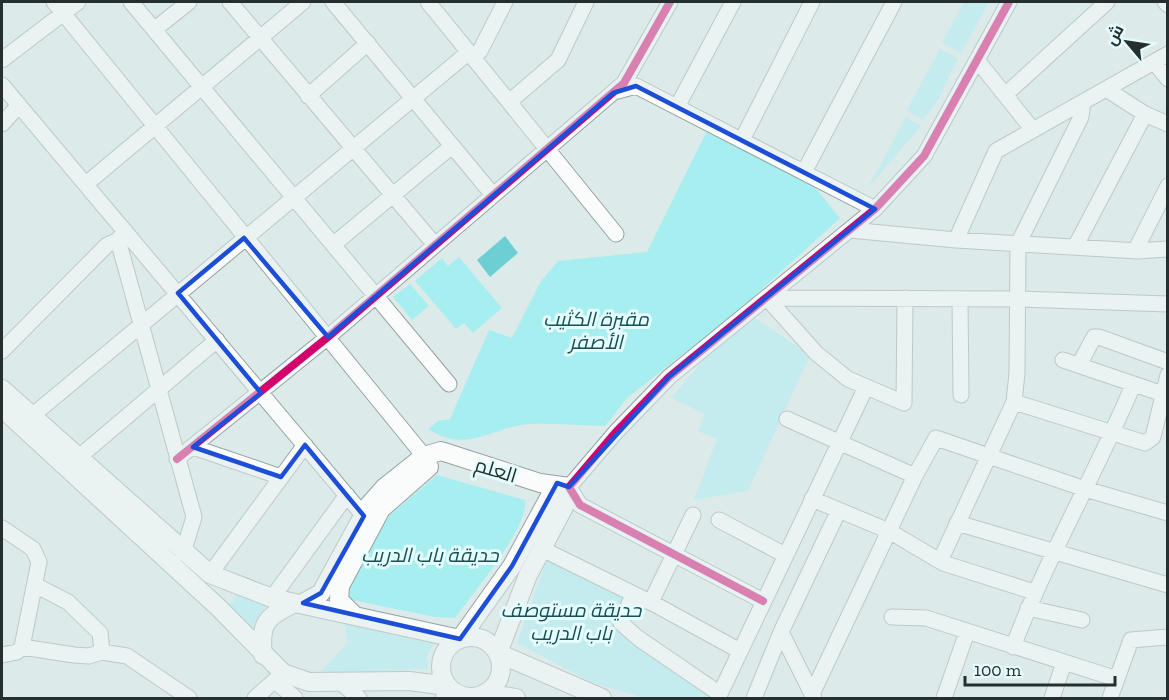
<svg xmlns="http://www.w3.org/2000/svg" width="1169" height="700" font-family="'Zilla Slab',Cairo,serif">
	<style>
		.green { fill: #a7eef1 }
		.water { fill: #6dcfd4 }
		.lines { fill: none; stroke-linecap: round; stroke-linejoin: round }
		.minor-casing { stroke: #97a1a1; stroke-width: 17 }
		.major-casing { stroke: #97a1a1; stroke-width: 20 }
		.minor { stroke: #fafcfc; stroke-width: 15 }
		.major { stroke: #fafcfc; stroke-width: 18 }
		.cycleway-casing { stroke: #e4fcfd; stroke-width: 11 }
		.cycleway { stroke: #d6006c; stroke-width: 8 }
		.marked { fill: none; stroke: #1d4ed8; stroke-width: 4.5; stroke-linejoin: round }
		.labels { text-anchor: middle; stroke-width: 6; stroke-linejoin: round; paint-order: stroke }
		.park-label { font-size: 20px; font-style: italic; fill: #185053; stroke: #e4fcfd }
		.street-label { font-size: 20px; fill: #262f2f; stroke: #e4fcfd }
	</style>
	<rect width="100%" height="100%" fill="#ddeaea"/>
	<path class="green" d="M964,2H989L961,53L942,43Z
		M940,49L958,58L939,98L923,120L907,110Z
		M906,117L921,126L868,188Z
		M708,129L813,185L840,218L738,311L627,398L605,426C580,426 555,423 531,424C492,426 468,455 428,429L438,421L450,419L489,330L512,338L541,281L558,261L647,252Z
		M459,257L502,308L473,333L464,323L456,329L415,281L442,258L448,266Z
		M410,284L429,306L412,320L393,297Z
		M755,318L810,355L748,491L694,500L717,439L698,431L705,414L671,398L705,358Z
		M437,475L525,500C529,528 473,593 455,618L435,617L347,599L344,591L377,532L390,515Z
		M547,559L625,597L616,625L711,698H644L591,682L517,643Z
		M238,591L267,605L252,627L230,605Z
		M344,623L435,642L427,656L428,669L318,674L348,643Z"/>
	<path class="water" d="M505,236L518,253L490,277L477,260Z"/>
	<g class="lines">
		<g class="minor-casing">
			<path id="minor" d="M54,2L424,456
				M131,2L449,384
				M230,2L435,245
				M333,2L493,195
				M428,2L616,234
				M1165,2L1168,5
				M155,29L189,2
				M473,58L480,51L505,2
				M2,60L78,2
				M977,60L1033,130
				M1154,62L1168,79
				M2,85L364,516
				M1106,89L1145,114L1168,124
				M618,91L636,86L875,209
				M1005,95L1107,2
				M308,96L368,43
				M509,102L558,60L586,2
				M677,107L733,2
				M2,124L19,105
				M742,140L812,2
				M804,172L894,2
				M86,184L303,2
				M850,230L956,240L1138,251L1168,249
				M125,231L118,240L194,517L183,553
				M956,240L996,151L1168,54
				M334,244L452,146
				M1075,247L1145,114
				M1135,251L1168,186
				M767,298L1019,299L1168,304
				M767,298L816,353L848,379L904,403L905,298
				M960,299L961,395
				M2,351L107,245L118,240
				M1063,360L1163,394
				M1079,365L1094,337H1099L1168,362
				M1014,402L1145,443L1153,437L1168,375
				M33,415L469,52
				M787,419L915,476
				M193,447L281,477
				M79,457L217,340
				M177,459L328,337L624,83L670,2
				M812,499L889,531L943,563L1034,592
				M719,520L785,555
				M957,523L1168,585
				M2,528L33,549L39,562L22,647L17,652L2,655
				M542,549L656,605L740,651
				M940,561L1014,402L1017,373L1018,244L1081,117L1083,102
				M210,574L305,445
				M35,585L68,602L100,633L102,652
				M633,594L621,623L638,638L720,694
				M272,598L347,495
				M763,601L580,505L569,487L615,433L669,377L875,209L924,156L1009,2
				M651,602L693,515
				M1028,608L1082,620
				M892,617L926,618L1117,679
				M781,632L838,512
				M22,647L74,655L89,656L102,652L127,656L189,698
				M1013,647C1047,557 1096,474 1133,385
				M275,681L295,698
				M339,681L359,698
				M812,694L915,476L936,438L1085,489L1168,513
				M255,698L283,673
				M718,698L866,387
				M754,698L781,632L814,698
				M944,698L967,632
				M1052,698L1064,663
				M1110,698L1131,640L1168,637"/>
		</g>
		<g class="major-casing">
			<path id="major" d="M2,389L210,574L272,598L460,639L512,566L550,496L569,487
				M2,408L220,609L283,673L309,682L409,681L447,686L445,698
				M569,487L564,507L528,575L498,653L602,698
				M303,603L321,593L369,505L385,487L424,456L441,451L540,483L569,487
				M353,614L339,600L340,586L381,509L429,467
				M441 667a30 30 0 1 1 60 0a30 30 0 1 1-60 0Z
				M263,655C259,623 267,616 295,603
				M483,698L485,693L516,698"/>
		</g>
		<use href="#minor" class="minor"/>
		<use href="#major" class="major"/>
		<g class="cycleway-casing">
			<path id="cycleway" d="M177,459L328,337L624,83L670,2
				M763,601L580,505L569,487L615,433L669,377L875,209L924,156L1009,2"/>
		</g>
		<use href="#cycleway" class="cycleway"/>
	</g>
	<path d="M0 0H1169V700H0ZM636,86L875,209L669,377L569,487L557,483L512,566L460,639L303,603L321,593L364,516L305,445L281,477L193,447L261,393L178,293L244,238L328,337L613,93Z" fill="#ddeaea" fill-opacity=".55" fill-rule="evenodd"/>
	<path class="marked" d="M636,86L875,209L669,377L569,487L557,483L512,566L460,639L303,603L321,593L364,516L305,445L281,477L193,447L261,393L178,293L244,238L328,337L613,93Z"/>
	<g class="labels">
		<g class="park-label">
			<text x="596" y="326">مقبرة الكثيب<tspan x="596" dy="23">الأصفر</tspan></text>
			<text x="430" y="562">حديقة باب الدريب</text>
			<text x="571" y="617">حديقة مستوصف<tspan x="571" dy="23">باب الدريب</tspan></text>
		</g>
		<g class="street-label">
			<text transform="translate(496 470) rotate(17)" y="7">العلم</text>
		</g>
	</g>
	<rect width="1169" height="700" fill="none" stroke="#262f2f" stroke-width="6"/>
	<g transform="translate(1127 42) rotate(299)" stroke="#e4fcfd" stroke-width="4.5" paint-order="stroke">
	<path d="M0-4.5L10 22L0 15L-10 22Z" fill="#262f2f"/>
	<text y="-9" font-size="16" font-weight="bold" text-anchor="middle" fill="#262f2f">ش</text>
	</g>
	<path d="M965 676v9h150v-9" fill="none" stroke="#262f2f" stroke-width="3"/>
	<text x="974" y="676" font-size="18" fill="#262f2f" stroke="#e4fcfd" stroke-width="4.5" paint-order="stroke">100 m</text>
</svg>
